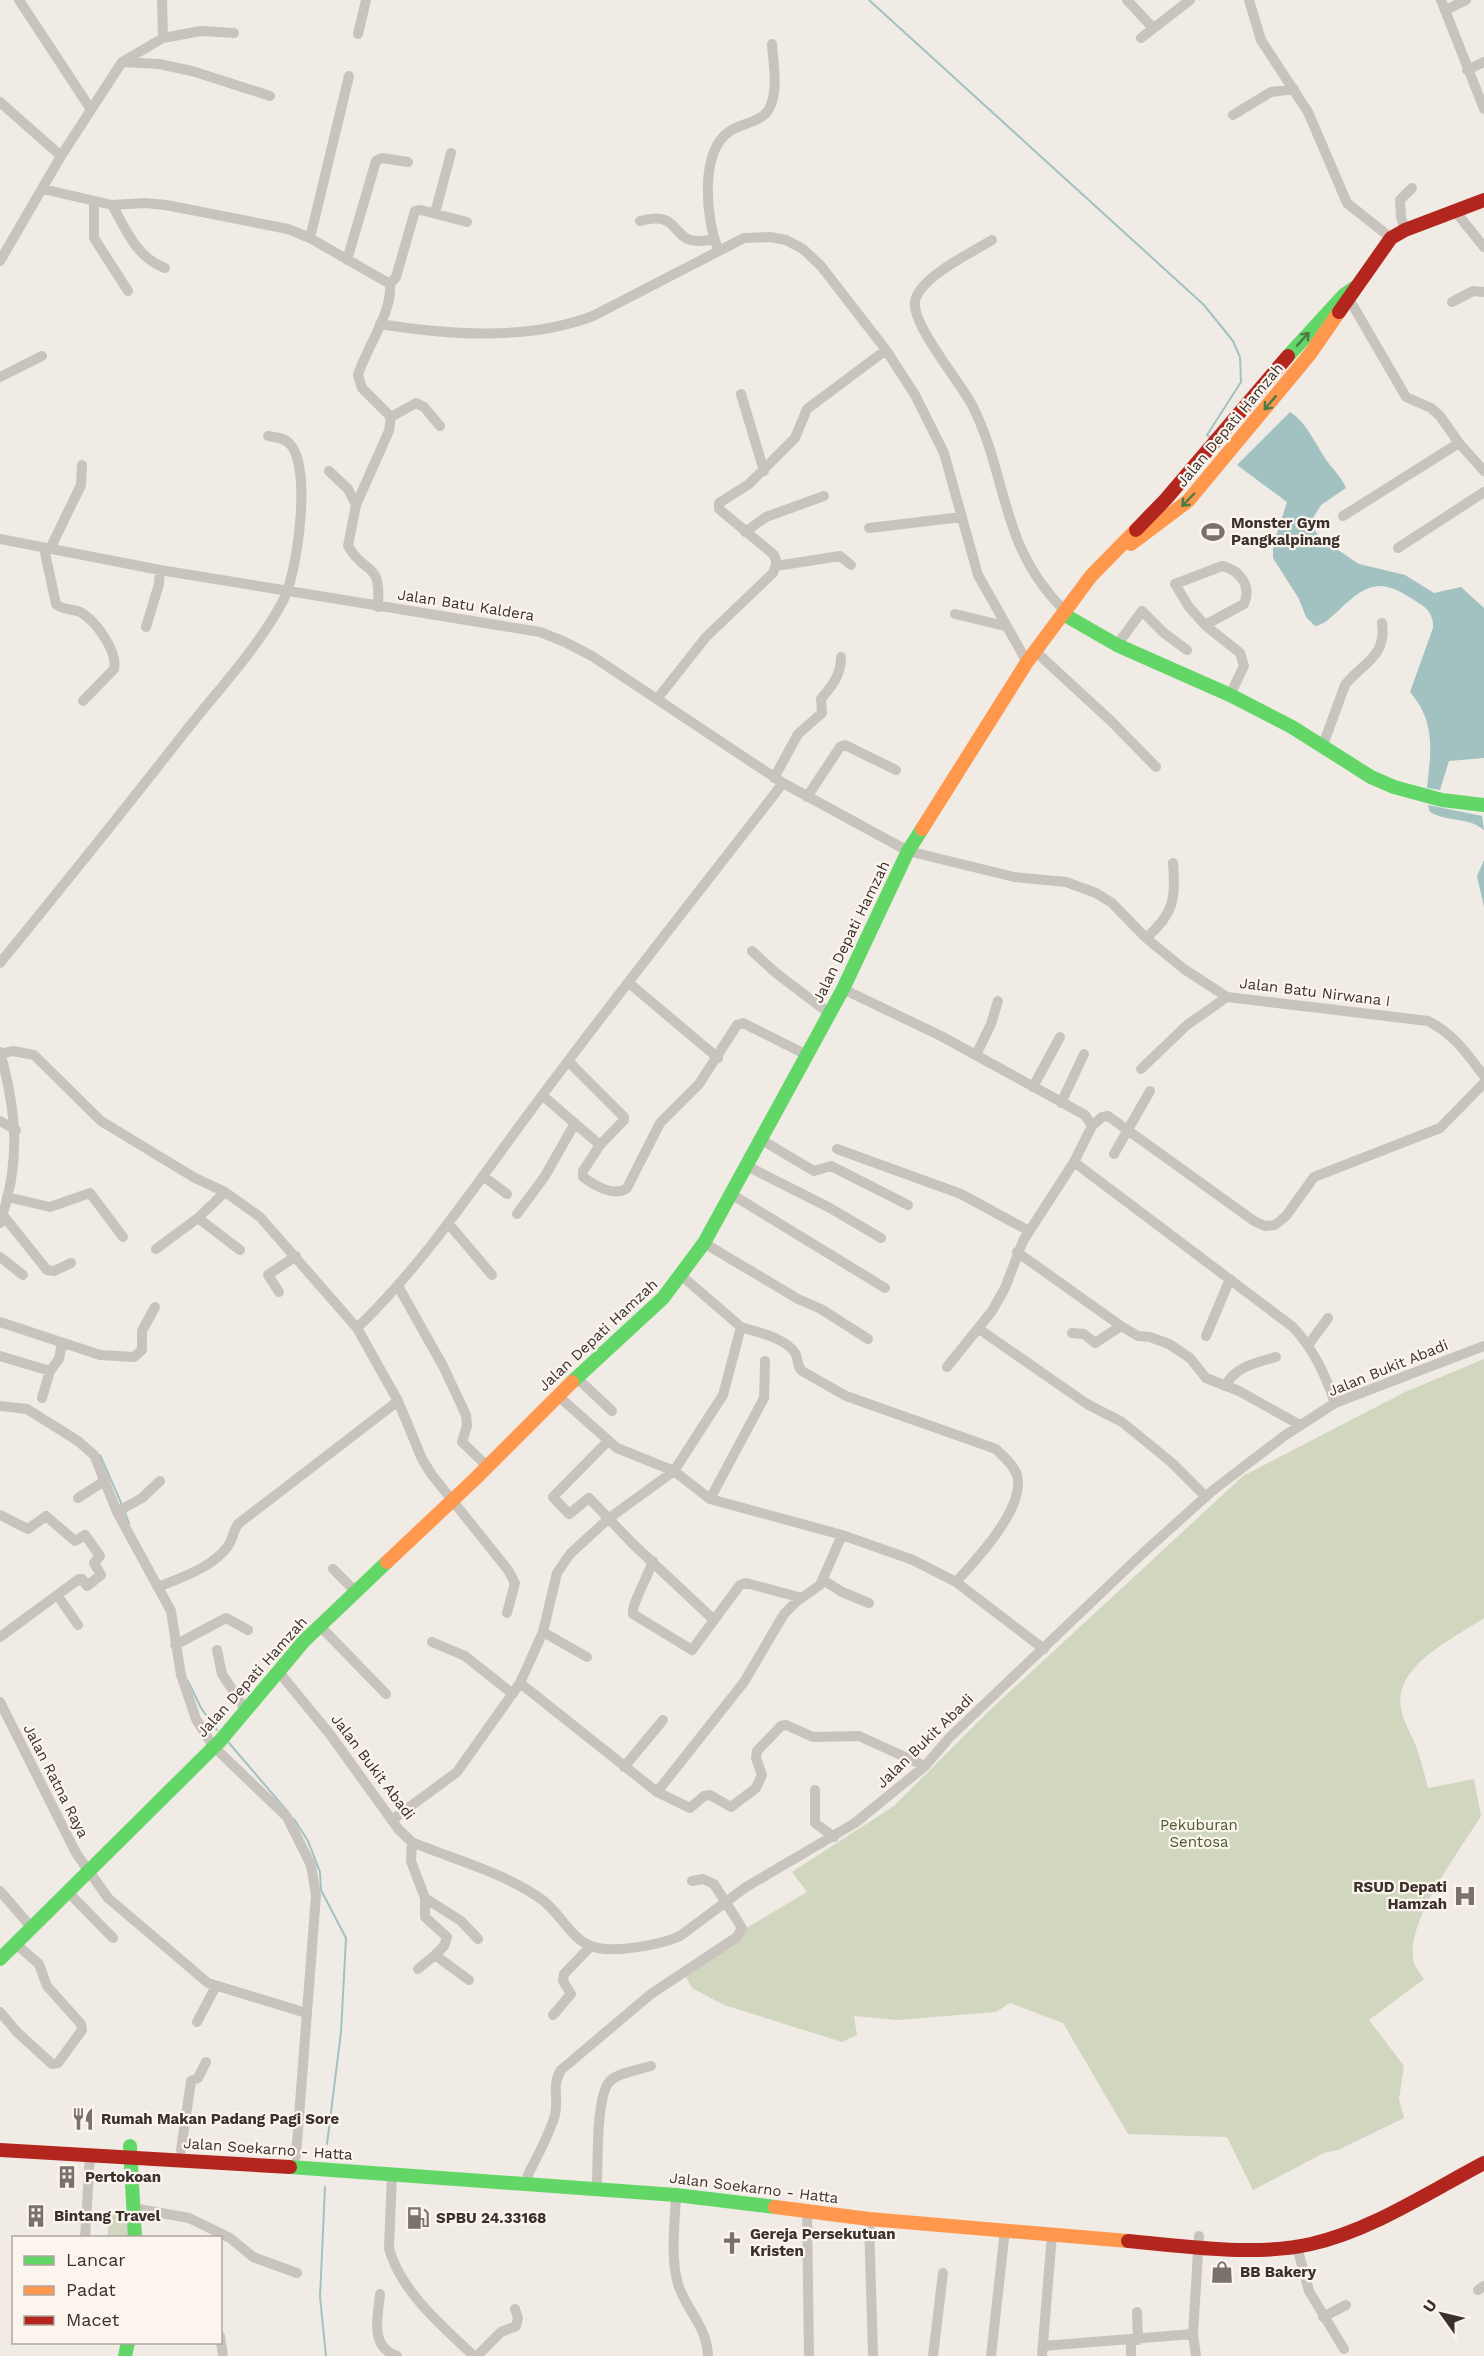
<svg xmlns="http://www.w3.org/2000/svg" width="1484" height="2356" font-family="'Work Sans',sans-serif">
	<style>
		.green { fill: #d1d6bf }
		.water { fill: #a1c2c1 }
		.lines { fill: none; stroke-linecap: round; stroke-linejoin: round }
		.stream { stroke: #a1c2c1; stroke-width: 2 }
		.street { stroke: #c9c3be; stroke-width: 10 }
		.fast { stroke: #63d668; stroke-width: 14 }
		.slow { stroke: #ff974d; stroke-width: 14 }
		.jam { stroke: #b3261e; stroke-width: 14 }
		.oneway { stroke: #4d7b46 }
		.labels { text-anchor: middle; stroke-width: 4.5; stroke-linejoin: round; paint-order: stroke }
		.street-label { font-size: 15px; fill: #3b302b; stroke: #fbf5ee }
		.poi-label { font-size: 15px; font-weight: bold; fill: #3b302b; stroke: #fbf5ee; text-anchor: start }
		.park-label { font-size: 15px; fill: #4a5a2e; stroke: #fbf5ee }
	</style>
	<rect width="100%" height="100%" fill="#f0ebe5"/>
	<path class="green" d="M1484,1359V1618C1455,1638 1393,1665 1401,1709C1404,1724 1414,1738 1418,1752C1422,1764 1425,1776 1428,1788L1474,1779L1481,1816C1461,1849 1403,1924 1414,1963C1416,1968 1421,1975 1424,1979L1369,2020L1404,2066L1399,2099L1404,2118L1338,2150L1324,2153L1253,2190L1227,2137L1128,2134L1063,2023L1010,2003L996,2012L897,2020L854,2016L857,2035L842,2042L724,2005L692,1988L685,1975L733,1936L807,1892L792,1872L894,1806L990,1710L1243,1476L1405,1392Z
		M110,2214L130,2215V2237L107,2238Z"/>
	<path class="water" d="M1290,412C1308,424 1315,444 1327,461C1334,471 1341,476 1346,488L1321,505L1310,523L1320,538L1359,564L1405,575L1434,593L1461,587L1484,608V758L1449,761L1440,790L1427,788C1431,751 1436,722 1410,692L1433,628C1434,618 1429,609 1420,604C1383,579 1371,579 1338,611C1331,617 1324,625 1315,626L1306,617L1299,599L1273,558V545L1287,502L1237,465Z
		M1428,805L1482,816L1484,830C1469,817 1447,822 1430,812Z
		M1484,860V907L1477,876Z"/>
	<g class="lines">
		<path class="stream" d="M869,0L1204,305L1233,341L1240,357L1241,382L1207,435L1211,438
			M100,1455L122,1505
			M125,1513L129,1523
			M188,1681L201,1708L217,1730
			M229,1743L288,1812
			M294,1819L308,1841L320,1872L321,1890L346,1938L341,2032L327,2144
			M325,2187L320,2297L326,2356"/>
		<path class="street" d="M19,0L90,108
			M1127,0L1153,28
			M1249,0L1261,40L1308,112L1347,203L1391,238
			M1441,0L1484,109
			M1446,10L1466,0
			M358,34L366,0
			M163,38L201,31L234,33
			M1141,38L1190,0
			M122,62L159,64L192,71L270,96
			M1467,70L1484,62
			M0,102L61,156
			M1233,115L1271,92L1294,89
			M43,189L112,205L145,203L166,205L288,229L310,238L390,284C393,311 366,349 358,375L362,388L391,417L389,431L356,505L348,546C367,578 381,559 378,607
			M94,202V238L128,291
			M112,205C126,230 137,258 165,268
			M1455,211L1484,247
			M435,213L451,153
			M640,221C687,208 666,251 714,239
			M1405,230L1401,217L1400,200L1412,188
			M310,238L349,76
			M992,240C971,253 920,277 915,301C911,324 960,382 972,405C1009,478 999,547 1065,611
			M718,249C706,220 699,151 730,131C742,123 762,122 769,109C779,91 773,63 772,44
			M347,260L376,161L382,158L408,162
			M0,261L61,156L122,62L163,38L162,0
			M390,284L396,277L415,211L421,210L467,222
			M1344,295L1352,304L1406,397L1431,408L1440,416L1459,443L1484,471
			M1452,302L1473,291L1484,292
			M380,324C448,335 527,341 593,316L744,238L770,237L786,240L803,249L821,266L886,350L915,395L944,453L978,575L1027,662
			M0,377L42,356
			M741,394L764,471
			M391,417L416,403L424,407L440,426
			M329,471L348,489L356,505
			M1343,516L1459,443
			M869,528L962,517
			M745,532L766,517L824,496
			M0,539L160,570L540,632L565,642L592,656L783,783L908,851L1014,877L1066,882L1096,893L1112,903L1146,938L1184,969L1227,997L1428,1021C1454,1034 1467,1054 1484,1076
			M44,548L56,604C63,611 73,608 82,613C96,622 118,651 114,669L83,701
			M1398,548L1484,492
			M50,549L81,485L82,465
			M776,566L840,556L851,565
			M955,614L1005,626
			M1205,625L1244,604C1252,586 1240,570 1222,566L1175,584L1189,607L1205,625L1240,653L1244,666L1230,695
			M146,627L159,584L160,570
			M1117,645L1142,611L1164,633L1187,650
			M1035,651L1111,721L1156,767
			M657,699L706,637L773,573C776,565 778,561 773,554L719,509V503L749,484L795,438L807,409L886,350
			M1323,745L1345,685C1362,663 1387,657 1382,623
			M774,778L798,734L822,713L821,699C832,686 841,675 841,657
			M807,797L840,747L845,745L896,770
			M1146,938C1174,914 1176,898 1173,863
			M752,951L776,973L830,1014
			M0,963C62,887 124,810 185,732C218,690 257,649 283,601C297,575 313,466 289,443C284,438 275,437 268,436
			M629,983L718,1058
			M843,989L941,1036L1085,1115L1092,1126L1074,1162L1293,1327C1314,1350 1325,1374 1335,1403
			M0,1052C17,1113 21,1162 0,1223
			M0,1054L13,1051L34,1055L101,1121L195,1178L225,1192L260,1217L357,1328L398,1401L422,1459L432,1475L508,1570L515,1583L507,1613
			M976,1055L991,1024L998,1001
			M568,1061L624,1117V1120L600,1145
			M1141,1069L1187,1025L1227,997
			M1033,1087L1060,1037
			M542,1095L600,1145L583,1171V1177C594,1185 614,1198 627,1188L660,1123L699,1084L737,1025L743,1023L807,1055
			M1061,1103L1084,1054
			M0,1121L16,1130
			M1092,1126L1102,1117L1108,1116L1254,1221L1265,1226L1275,1225L1286,1216L1314,1177L1440,1128L1484,1083
			M760,1139L814,1171L831,1166L908,1205
			M837,1149L961,1194L1029,1231
			M1114,1154L1150,1091
			M747,1166L830,1208L881,1238
			M483,1176L507,1194
			M731,1194L885,1288
			M7,1197L50,1207L90,1193L123,1237
			M517,1214L545,1176L575,1123
			M3,1215L47,1270L54,1271L71,1263
			M198,1218L240,1250
			M448,1223L492,1275
			M704,1243L798,1299L821,1309L868,1339
			M156,1249L198,1218L225,1192
			M1017,1252L1121,1326L1138,1336L1150,1337L1169,1344L1190,1358L1206,1378L1239,1391L1300,1425
			M0,1257L23,1275
			M398,1286L443,1366L466,1415L467,1426L462,1442L487,1466
			M279,1292L268,1275L296,1256
			M0,1322L100,1355L134,1357L142,1350V1331L155,1307
			M741,1327C757,1332 786,1338 795,1353C799,1359 796,1365 802,1371L846,1396L996,1449C1004,1457 1013,1464 1017,1475C1026,1507 977,1559 956,1582
			M357,1328C428,1260 482,1175 541,1097C620,991 702,888 783,783
			M979,1329L1087,1404L1122,1422L1171,1462L1206,1497
			M1072,1333L1084,1334L1095,1343L1121,1326
			M1206,1336L1230,1279
			M1309,1344L1328,1318
			M0,1356L50,1371L59,1359L62,1343
			M947,1367L992,1311L1005,1288L1023,1241L1074,1162
			M578,1379L612,1411
			M1225,1386C1235,1367 1257,1362 1276,1357
			M557,1395L617,1448L674,1471L710,1499L842,1535L913,1560L956,1582L1044,1649
			M42,1398L50,1371
			M0,1406L27,1409L78,1441L94,1455L117,1512L171,1611L181,1675L196,1719L213,1746L287,1817L311,1865L316,1895L296,2156
			M608,1441L553,1497L569,1514L589,1498L633,1544L714,1620L692,1650L633,1614C631,1605 649,1574 653,1561
			M78,1498L106,1480
			M710,1499L764,1398L765,1361
			M117,1512L142,1498L160,1481
			M0,1515L28,1529L46,1516L75,1541L85,1535L100,1556L94,1563L101,1575L87,1586L82,1579H79L0,1637
			M333,1569L355,1591
			M823,1580L842,1592L869,1603
			M158,1587C182,1577 212,1568 228,1546C233,1539 233,1531 238,1524L398,1401
			M58,1596L78,1625
			M714,1620L740,1585L746,1583L802,1598
			M320,1626L386,1694
			M543,1632L587,1657
			M432,1642L465,1656L513,1694
			M175,1645L226,1618L248,1630
			M217,1650L222,1674L245,1709
			M278,1671L329,1733L399,1830L412,1842C455,1860 503,1872 541,1899C559,1911 570,1938 591,1946C611,1954 661,1945 680,1936L746,1887L855,1823L925,1766L950,1737L1142,1554L1212,1491L1284,1436L1335,1403L1484,1346
			M520,1683L657,1792L690,1808L704,1796L710,1795L731,1807L756,1788L762,1775L756,1758L757,1751L781,1726L786,1725L813,1737L859,1736L925,1766
			M0,1702L76,1853L108,1898L208,1983L306,2013
			M624,1767L663,1720
			M815,1790V1823L834,1837
			M657,1792L744,1682L784,1614L796,1602L820,1585L842,1535
			M392,1820L457,1772L520,1683L543,1632L557,1573L570,1554L608,1519L674,1471L723,1395L741,1327L682,1276
			M412,1842L411,1861L425,1898V1917L447,1937L444,1946L435,1955L469,1980
			M0,1891L32,1928
			M68,1892L113,1938
			M425,1898L461,1921L478,1939
			M418,1969L435,1955
			M0,2012L17,2032L52,2064L58,2063L82,2030L81,2024L47,1986L39,1964L16,1944
			M553,2015L571,1994L563,1981L564,1974L591,1946
			M197,2022L216,1986
			M181,2150L191,2081L198,2078L206,2062
			M392,2174L389,2248C400,2291 443,2327 474,2356
			M528,2175C537,2156 549,2136 555,2115C559,2098 551,2086 561,2070L651,1994L737,1937L742,1928L714,1884L703,1879L692,1881
			M597,2181C598,2160 596,2092 611,2080C621,2072 638,2070 651,2066
			M676,2195C675,2223 670,2257 678,2284C686,2310 707,2326 708,2356
			M133,2208L189,2218L230,2238L253,2257L297,2273
			M807,2211L809,2356
			M869,2219L873,2356
			M85,2238L90,2155
			M1297,2247L1309,2291L1344,2349
			M1478,2290L1484,2286
			M380,2294C378,2317 369,2347 397,2356
			M1137,2312L1138,2340
			M1323,2317L1346,2305
			M220,2336L223,2356
			M1043,2346L1193,2334
			M477,2356L501,2332L516,2326L518,2318L515,2309
			M933,2356L943,2273
			M991,2356L1005,2230
			M1042,2356L1052,2235
			M1131,2356V2340
			M1196,2356L1193,2334L1199,2236"/>
		<path class="fast" d="M1288,356L1344,295L1354,288
			M1063,614L1117,645L1230,695L1292,727L1371,777L1394,787L1442,800L1484,805
			M572,1382L663,1298L704,1243L843,989L908,851L922,829
			M0,1959L220,1741L304,1641L387,1562
			M130,2146L135,2238
			M290,2167L676,2195L775,2207
			M125,2356L128,2342"/>
		<path class="slow" d="M1131,544L1188,501L1310,354L1339,312
			M922,829L1027,662L1091,576L1136,530
			M387,1562L475,1479L572,1382
			M775,2207L869,2219L1128,2241"/>
		<path class="jam" d="M1339,312L1391,238L1405,230L1484,200
			M1136,530L1166,499L1288,356
			M0,2150L290,2167
			M1128,2241C1185,2246 1255,2257 1311,2244C1372,2230 1429,2192 1484,2163"/>
	</g>
	<defs><path id="oneway-shaft" d="M-6 0H5M1.5-3L5.5 0L1.5 3" fill="none" stroke-width="1.6" stroke-linecap="round" stroke-linejoin="round" transform="scale(1.5)"/></defs>
	<g class="oneway">
		<use href="#oneway-shaft" transform="translate(1303 339) rotate(-48)"/>
		<use href="#oneway-shaft" transform="translate(1270 403) rotate(130)"/>
		<use href="#oneway-shaft" transform="translate(1188 500) rotate(134)"/>
	</g>
	<defs>
		<g id="stadium-bare" transform="scale(1.8)"><path d="M0-5a6.5 5 0 1 0 0 10a6.5 5 0 1 0 0-10ZM-3.5-1.8h7v3.6h-7Z" fill="#7a716c" stroke="#fbf5ee" stroke-width="2.5" paint-order="stroke"/></g>
		<g id="hospital-bare" transform="scale(1.8)"><path d="M-5-5h3v3.5h4V-5h3V5h-3V1.5h-4V5h-3Z" fill="#7a716c" stroke="#fbf5ee" stroke-width="2.5" paint-order="stroke"/></g>
		<g id="restaurant-bare" transform="scale(1.8)"><path d="M-5-6h1v4h1v-4h1v4h1v-4h1v5L-1.5 .5V6h-2V.5L-5-1ZM5-6V6H3V1.5H1.5Q1.5-4 5-6Z" fill="#7a716c" stroke="#fbf5ee" stroke-width="2.5" paint-order="stroke"/></g>
		<g id="building-bare" transform="scale(1.8)"><path d="M-4-6H4V6H1V3H-1V6H-4ZM-2.5-4.3h1.7v1.8h-1.7ZM.8-4.3h1.7v1.8H.8ZM-2.5-1h1.7V.8h-1.7ZM.8-1h1.7V.8H.8Z" fill="#7a716c" stroke="#fbf5ee" stroke-width="2.5" paint-order="stroke"/></g>
		<g id="fuel-bare" transform="scale(1.8)"><path d="M-5.5-6h7V0h2V4h1.3V-2.5L3-4.5l.8-.8L6-3V5H2.5V1h-1V6h-7ZM-4.2-4.7v3.2H.2V-4.7Z" fill="#7a716c" stroke="#fbf5ee" stroke-width="2.5" paint-order="stroke"/></g>
		<g id="church-bare" transform="scale(1.8)"><path d="M-1.2-6h2.4v3.5h3.3v2.4h-3.3V6h-2.4V-.1h-3.3v-2.4h3.3Z" fill="#7a716c" stroke="#fbf5ee" stroke-width="2.5" paint-order="stroke"/></g>
		<g id="shop-bare" transform="scale(1.8)"><path d="M-5-2.5h2.3a2.7 3.5 0 0 1 5.4 0H5L5.5 6h-11ZM-1.5-2.5h3a1.5 2.3 0 0 0-3 0Z" fill="#7a716c" stroke="#fbf5ee" stroke-width="2.5" paint-order="stroke"/></g>
	</defs>
	<g fill-rule="evenodd">
		<use href="#stadium-bare" x="1213" y="532"/>
		<use href="#hospital-bare" x="1465" y="1896"/>
		<use href="#restaurant-bare" x="83" y="2119"/>
		<use href="#building-bare" x="67" y="2177"/>
		<use href="#building-bare" x="36" y="2216"/>
		<use href="#fuel-bare" x="418" y="2218"/>
		<use href="#church-bare" x="732" y="2243"/>
		<use href="#shop-bare" x="1222" y="2272"/>
	</g>
	<g class="labels">
		<g class="street-label">
			<text transform="translate(1230 425) rotate(-50)" y="5">Jalan Depati Hamzah</text>
			<text transform="translate(466 605) rotate(9)" y="5">Jalan Batu Kaldera</text>
			<text transform="translate(851 932) rotate(-64)" y="5">Jalan Depati Hamzah</text>
			<text transform="translate(1315 992) rotate(7)" y="5">Jalan Batu Nirwana I</text>
			<text transform="translate(598 1335) rotate(-43)" y="5">Jalan Depati Hamzah</text>
			<text transform="translate(1388 1368) rotate(-22)" y="5">Jalan Bukit Abadi</text>
			<text transform="translate(252 1677) rotate(-48)" y="5">Jalan Depati Hamzah</text>
			<text transform="translate(925 1741) rotate(-44)" y="5">Jalan Bukit Abadi</text>
			<text transform="translate(373 1767) rotate(53)" y="5">Jalan Bukit Abadi</text>
			<text transform="translate(56 1781) rotate(63)" y="5">Jalan Ratna Raya</text>
			<text transform="translate(268 2149) rotate(4)" y="5">Jalan Soekarno - Hatta</text>
			<text transform="translate(754 2188) rotate(7)" y="5">Jalan Soekarno - Hatta</text>
		</g>
		<g class="poi-label">
			<text x="1231" y="528">Monster Gym<tspan x="1231" dy="17">Pangkalpinang</tspan></text>
			<text x="1447" y="1892" text-anchor="end">RSUD Depati<tspan x="1447" dy="17">Hamzah</tspan></text>
			<text x="101" y="2124">Rumah Makan Padang Pagi Sore</text>
			<text x="85" y="2182">Pertokoan</text>
			<text x="54" y="2221">Bintang Travel</text>
			<text x="436" y="2223">SPBU 24.33168</text>
			<text x="750" y="2239">Gereja Persekutuan<tspan x="750" dy="17">Kristen</tspan></text>
			<text x="1240" y="2277">BB Bakery</text>
		</g>
		<g class="park-label">
			<text x="1199" y="1830">Pekuburan<tspan x="1199" dy="17">Sentosa</tspan></text>
		</g>
	</g>
	<rect x="12" y="2236" width="210" height="108" fill="#fbf5ee" stroke="#aea6a0" stroke-width="1.5"/>
	<rect x="24" y="2256" width="30" height="9" fill="#63d668" stroke="#aea6a0" stroke-width="1.5"/>
	<text x="66" y="2266" font-size="18" fill="#3b302b">Lancar</text>
	<rect x="24" y="2286" width="30" height="9" fill="#ff974d" stroke="#aea6a0" stroke-width="1.5"/>
	<text x="66" y="2296" font-size="18" fill="#3b302b">Padat</text>
	<rect x="24" y="2316" width="30" height="9" fill="#b3261e" stroke="#aea6a0" stroke-width="1.5"/>
	<text x="66" y="2326" font-size="18" fill="#3b302b">Macet</text>
	<g transform="translate(1442 2314) rotate(304)" stroke="#fbf5ee" stroke-width="4.5" paint-order="stroke">
	<path d="M0-4.5L10 22L0 15L-10 22Z" fill="#3b302b"/>
	<text y="-9" font-size="16" font-weight="bold" text-anchor="middle" fill="#3b302b">U</text>
	</g>
</svg>
